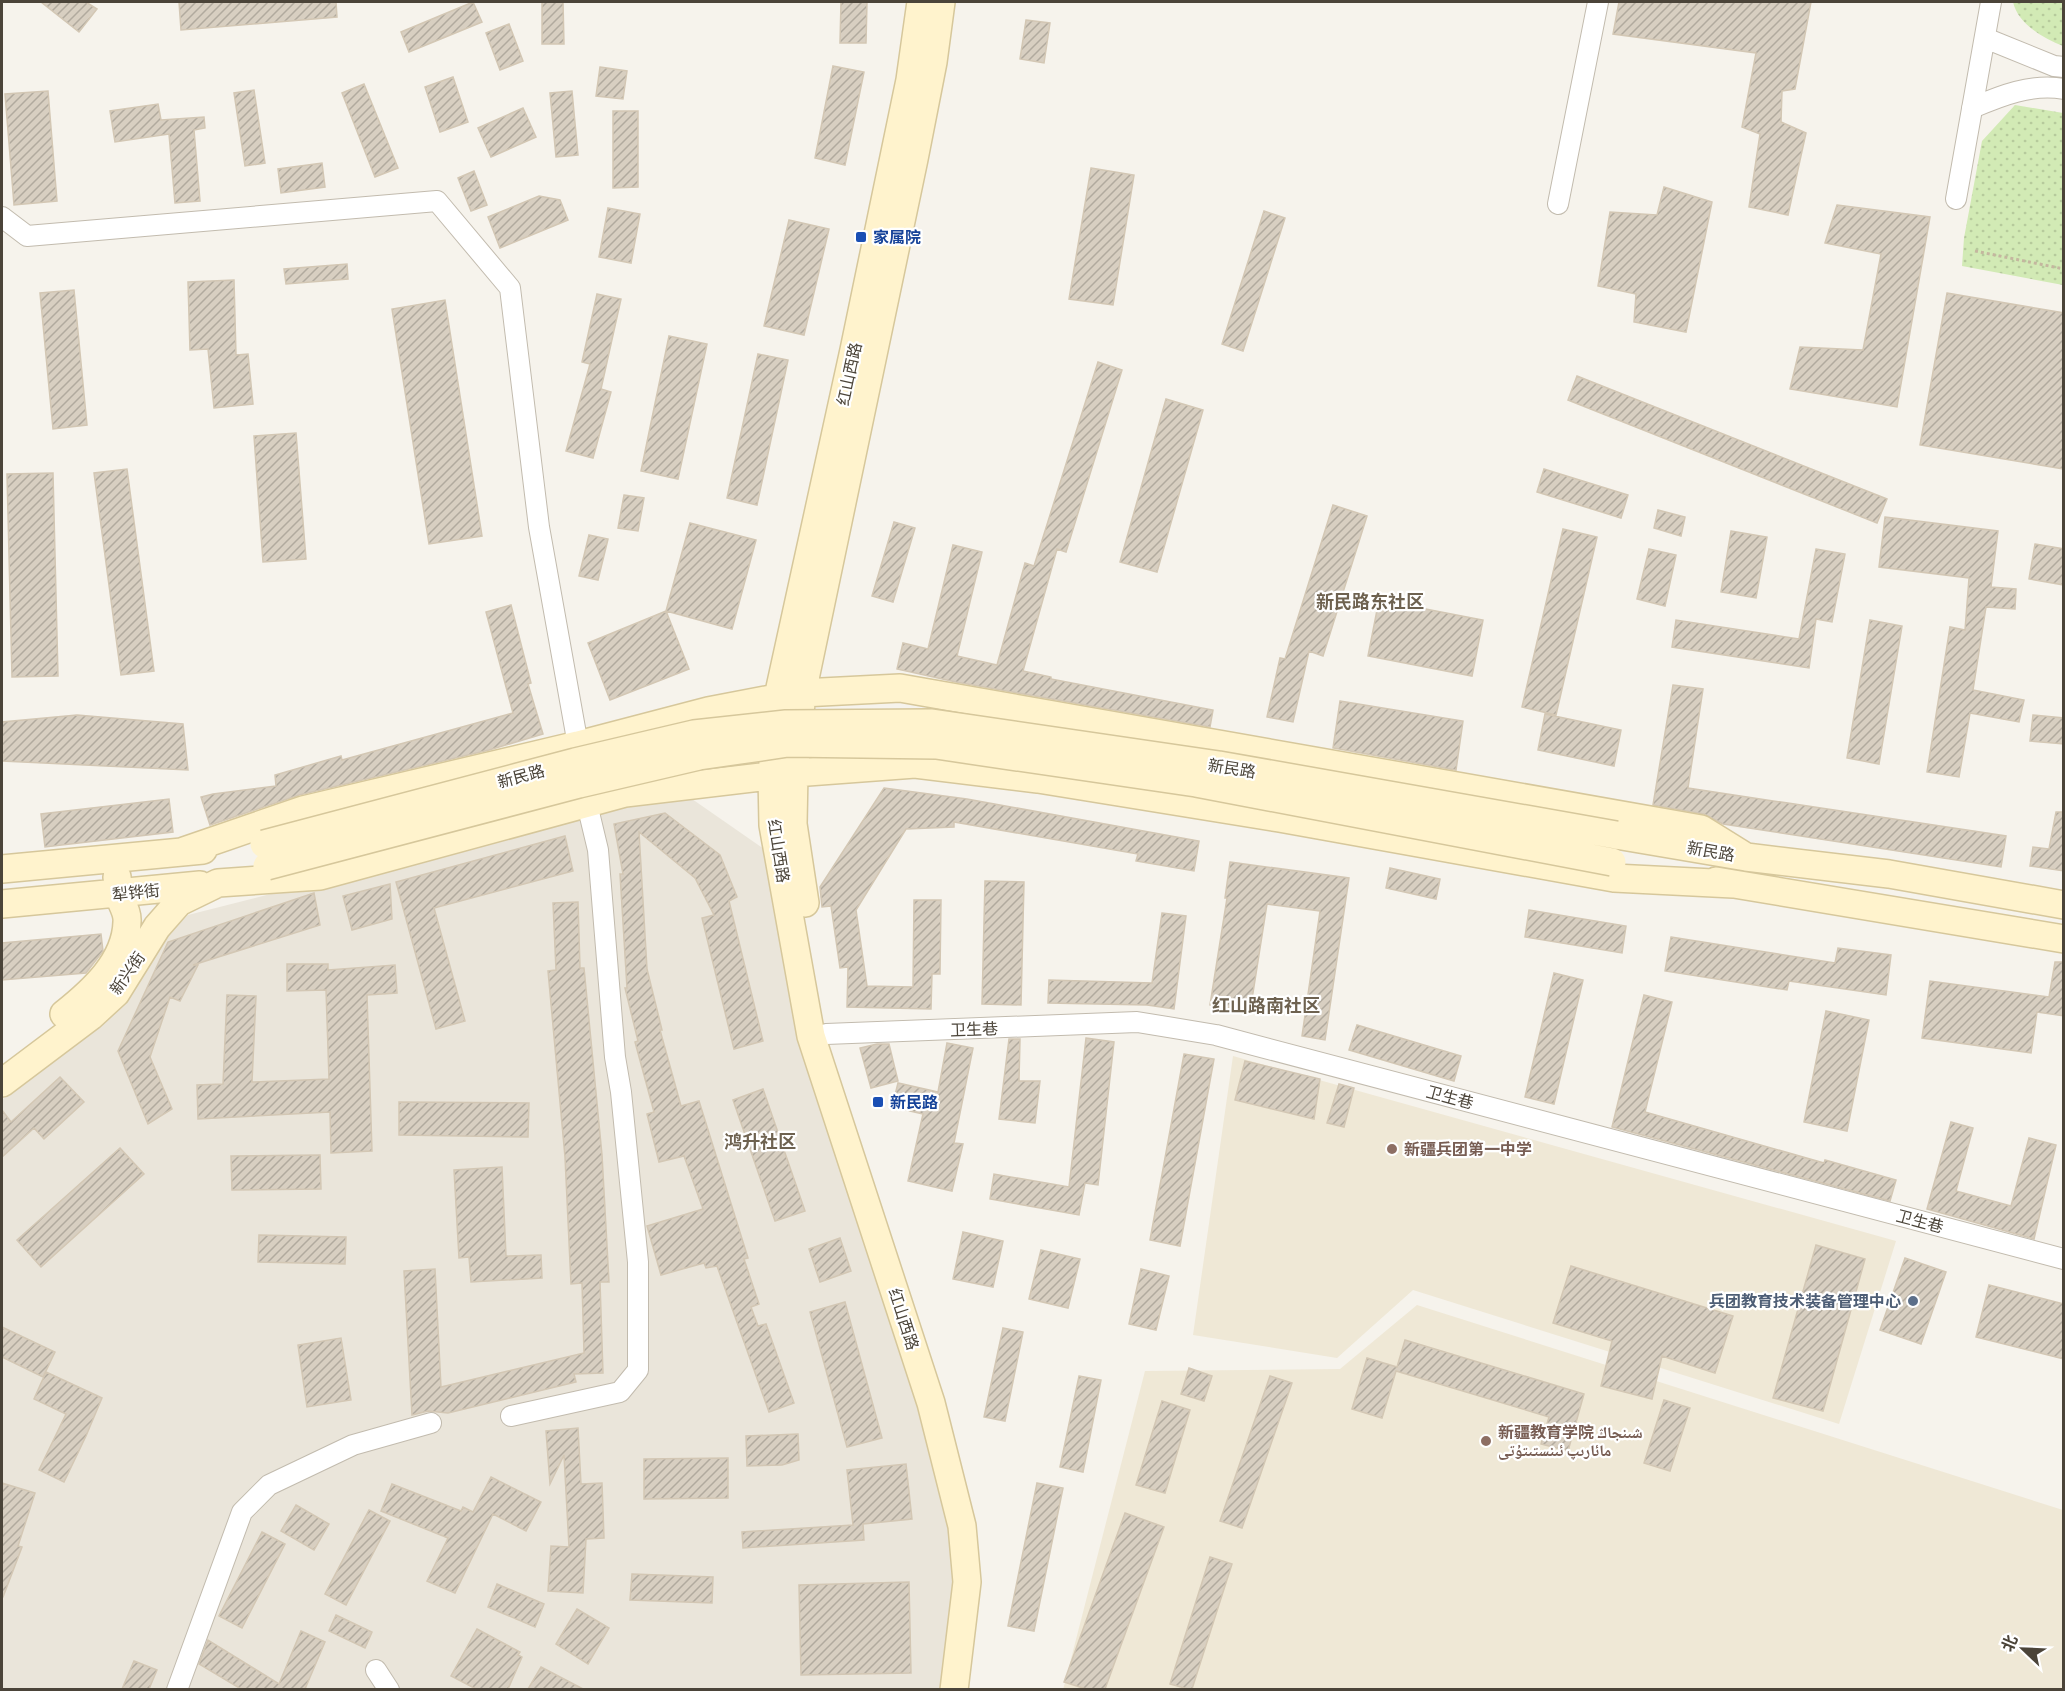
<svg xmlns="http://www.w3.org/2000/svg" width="2065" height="1691" font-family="Barlow,'Noto Naskh Arabic','Noto Sans SC',sans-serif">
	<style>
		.residential { fill: #eae5da }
		.education { fill: #efe8d6 }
		.park { fill: url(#park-dots) }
		.building { fill: url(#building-hatch); stroke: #d3c7b4; stroke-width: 1.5 }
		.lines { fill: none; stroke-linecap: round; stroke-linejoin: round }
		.street-casing { stroke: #c2bbae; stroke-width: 22 }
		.secondary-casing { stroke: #d6c79b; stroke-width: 30 }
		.path { stroke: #c4b79f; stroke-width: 3; stroke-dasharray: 3 3; stroke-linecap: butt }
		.street { stroke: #fff; stroke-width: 20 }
		.secondary { stroke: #fff3cd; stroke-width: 27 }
		.secondary-bridge-casing { stroke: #d6c79b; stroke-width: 30; stroke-linecap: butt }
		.secondary-bridge { stroke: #fff3cd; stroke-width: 27 }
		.transit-dot { fill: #1a4fb4; stroke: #fff; stroke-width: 2 }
		.education-dot { fill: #8d6e63; stroke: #fff; stroke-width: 2 }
		.service-dot { fill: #5c6f8a; stroke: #fff; stroke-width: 2 }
		.labels { text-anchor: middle; stroke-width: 4.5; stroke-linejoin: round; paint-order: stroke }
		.transit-label { font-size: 16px; font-weight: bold; fill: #164399; stroke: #fff; text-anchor: start }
		.street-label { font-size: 16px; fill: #4b4439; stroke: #fff }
		.education-label { font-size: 16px; font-weight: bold; fill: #785e54; stroke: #fff; text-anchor: start }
		.service-label { font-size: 16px; font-weight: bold; fill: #4e5e75; stroke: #fff; text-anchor: end }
		.neighbourhood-label { font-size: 18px; font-weight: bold; fill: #6e6250; stroke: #fff }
	</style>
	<defs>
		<pattern id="park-dots" width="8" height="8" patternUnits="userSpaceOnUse" patternTransform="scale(1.5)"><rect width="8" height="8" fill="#d2eab5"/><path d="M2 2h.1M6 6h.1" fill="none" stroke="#b6ca9c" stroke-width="1.8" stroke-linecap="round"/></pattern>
		<pattern id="building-hatch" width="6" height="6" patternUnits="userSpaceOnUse" patternTransform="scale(1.5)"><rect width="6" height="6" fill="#d8cfc1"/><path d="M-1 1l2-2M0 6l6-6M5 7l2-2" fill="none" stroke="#b1aa9e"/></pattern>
	</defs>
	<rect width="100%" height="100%" fill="#f6f3ec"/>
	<path class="residential" d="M682,792L767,851L962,1568L948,1689L2,1690V1100L188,915L365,870Z"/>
	<path class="education" d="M1233,1056L1896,1241L1839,1424L1413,1290L1337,1358L1193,1335Z
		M1417,1305L2063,1510V1689L1063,1690L1145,1371L1340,1369Z"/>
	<path class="park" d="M2013,2H2063V46C2043,38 2018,24 2013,2Z
		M2015,105L2063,113V285L1962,266L1964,238L1982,141Z"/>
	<path class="building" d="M41,2H86L97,9L79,32Z
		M179,2H336L337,17L181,30Z
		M473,2L482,22L409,52L401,32Z
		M542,2H563L564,44H542Z
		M841,2H867L866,43H840Z
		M1619,2H1811L1795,89L1782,91L1781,122L1806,133L1788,215L1749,207L1760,134L1742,127L1756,53L1613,34Z
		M1026,20L1050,23L1044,63L1020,59Z
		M509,24L523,61L500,70L486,33Z
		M833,66L864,72L845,165L815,158Z
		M600,67L627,71L623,99L596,96Z
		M453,77L468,122L440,132L425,87Z
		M364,84L398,168L375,177L342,93Z
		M254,90L265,163L245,166L234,93Z
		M48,91L57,201L14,205L5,94Z
		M572,91L578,155L556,157L550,93Z
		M158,104L161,120L204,117L205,128L194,130L200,201L175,203L169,134L115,142L110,111Z
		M523,108L536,137L491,157L478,128Z
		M613,111H638V187L613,188Z
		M322,163L325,187L281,193L278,169Z
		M1091,168L1134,175L1113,305L1069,299Z
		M474,171L487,205L471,211L458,178Z
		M1664,187L1712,202L1686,332L1634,322L1636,294L1598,286L1610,212L1657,215Z
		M539,196L560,200L568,220L500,248L488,217Z
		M1837,205L1930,217L1897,407L1790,389L1800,347L1863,350L1881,254L1825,243Z
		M608,208L640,214L631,263L599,257Z
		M1264,211L1285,218L1243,351L1222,344Z
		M789,220L829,229L804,335L764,326Z
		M347,264L348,279L286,284L284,269Z
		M234,280L236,355L248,354L253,404L214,408L208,349L190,350L188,282Z
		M74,290L87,425L53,429L40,293Z
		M1947,293L2064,313V469L1920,445Z
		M597,294L621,299L601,389L611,392L593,458L566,451L590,364L582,362Z
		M445,300L482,536L429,544L392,309Z
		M669,336L707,344L678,479L641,471Z
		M758,354L788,360L757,505L727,498Z
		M1098,362L1122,370L1066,552L1057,549L1023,671L1051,677V679L1213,710L1210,727L956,682L897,669L903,643L928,649L953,545L982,552L957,656L997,665L1025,563L1034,566Z
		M1577,376L1887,499L1877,523L1568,400Z
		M1166,399L1203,410L1157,572L1120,562Z
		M296,433L306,559L263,562L254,436Z
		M127,469L154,671L121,675L94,473Z
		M1544,469L1628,495L1621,518L1537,492Z
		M53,473L58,676L12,677L7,474Z
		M624,495L644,498L638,531L618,528Z
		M1333,505L1367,516L1323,656L1309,651L1293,722L1267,717L1280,658L1285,659Z
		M1658,510L1685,517L1681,536L1654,528Z
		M1885,517L1998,531L1991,587L2016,589L2015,609L1986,607L1973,690L2024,700L2019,722L1970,713L1959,777L1927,772L1950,627L1965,630L1969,578L1879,567Z
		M894,522L915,528L893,602L872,596Z
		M690,523L756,540L732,629L666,611Z
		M1563,529L1597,537L1556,715L1522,707Z
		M1731,531L1767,537L1756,598L1721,592Z
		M589,535L608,539L598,580L579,576Z
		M2035,544L2064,549V585L2029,579Z
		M1649,549L1676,555L1665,606L1637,599Z
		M1816,549L1845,554L1832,622L1816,619L1809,668L1672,647L1676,620L1799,639Z
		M1379,600L1483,620L1472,676L1368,656Z
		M511,605L531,683L528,684L543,734L489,750L299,795L210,825L201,797L213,794L276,786L275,775L341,756L342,760L513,713L486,612Z
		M666,611L689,669L610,700L588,643Z
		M1870,620L1902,626L1879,764L1847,758Z
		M1673,685L1703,689L1688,788L2006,836L2001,867L1723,824L1704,814L1653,805Z
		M1340,701L1463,721L1456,770L1333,748Z
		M1545,714L1621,730L1614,766L1538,750Z
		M77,715L183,724L188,770L2,761V722Z
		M2033,715L2064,718V744L2030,741Z
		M884,788L967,799L1199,841L1194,871L1136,861L1138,854L954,822V827L906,829L856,910L867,986L913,987L914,900H941L940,974H932L931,1009L847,1007L848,967L840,968L831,906L822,907L820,887Z
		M169,799L173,832L45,847L41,814Z
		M2056,812H2064V871L2030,866L2033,847L2049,849Z
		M665,813L720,855L737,897L729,901L763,1041L734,1049L702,918L714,915L695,878L639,832L647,969L662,1030H660L681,1106L699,1101L748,1258L744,1259L759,1304L751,1307L758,1326L766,1324L794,1403L769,1412L717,1266L706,1268L704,1263L661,1275L647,1226L703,1209L684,1156L659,1162L647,1114L654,1112L635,1042L638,1041L625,988H627L620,874H623L614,824Z
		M565,836L573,871L434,908L465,1021L436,1029L396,882Z
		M1230,862L1349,878L1325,1040L1302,1036L1320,911L1267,904L1250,1012L1210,1005L1227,898H1225Z
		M1390,868L1440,879L1436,899L1386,888Z
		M985,881L1024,882L1021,1005L982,1004Z
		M390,884L392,919L352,930L343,896Z
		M314,893L320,925L193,965H198L180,1001L170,997L150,1057L172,1109L148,1124L118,1051L168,942Z
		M578,902L580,968H584L602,1155L609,1282H600L603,1373L574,1374L576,1382L448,1413L428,1411L412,1415L404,1271L435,1269L441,1387L584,1353L582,1283L571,1284L565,1157L548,971L556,970L553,903Z
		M1529,910L1626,926L1622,953L1525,937Z
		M1162,913L1186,916L1174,1009L1147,1005L1048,1003L1049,980L1152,983Z
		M101,934L103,951L86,973L2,980V943Z
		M1671,937L1835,963L1838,948L1891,955L1886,995L1789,981L1787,990L1665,971Z
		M2055,962H2064V1016L2037,1012L2031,1053L1922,1038L1930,981L2049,997Z
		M287,964H328V970L395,965L397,993L367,995L372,1151L331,1153L330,1112L198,1119L197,1085L223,1084L227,995L256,996L252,1082L329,1079L326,990L287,991Z
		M1554,973L1583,980L1554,1104L1525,1097Z
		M1644,995L1672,1002L1645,1112L1824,1163L1825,1160L1896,1180L1890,1201L1612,1127Z
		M1826,1011L1869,1020L1847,1131L1804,1122Z
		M1357,1025L1461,1056L1454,1081L1349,1050Z
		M1086,1038L1114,1042L1098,1185L1085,1183L1079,1215L990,1199L994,1174L1069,1187Z
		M1009,1039H1020L1019,1081H1040L1035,1123L999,1119Z
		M947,1043L973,1048L954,1143L963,1144L952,1191L908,1181L923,1114L892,1107L898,1083L938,1092Z
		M877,1044H889L898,1081L871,1088L860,1048Z
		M1184,1054L1214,1059L1180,1246L1150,1240Z
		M1245,1061L1320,1079L1314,1119L1235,1100Z
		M60,1077L84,1102L44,1139L34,1128L2,1157V1110L11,1122Z
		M1339,1084L1354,1088L1344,1127L1327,1123Z
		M763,1089L805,1211L775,1221L733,1100Z
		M399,1102L529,1103L528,1137L399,1135Z
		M1951,1122L1973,1128L1956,1191L2011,1206L2029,1138L2056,1145L2034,1239L1927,1209Z
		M120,1148L144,1174L41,1267L17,1240Z
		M320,1155L321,1189L232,1190L231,1156Z
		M502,1167L506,1256L541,1255L542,1278L471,1282L469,1257L459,1258L454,1170Z
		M963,1232L1003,1241L993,1287L953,1279Z
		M259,1235L346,1237L345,1264L258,1262Z
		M840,1238L851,1271L820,1282L809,1249Z
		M1816,1245L1865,1259L1823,1411L1773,1398Z
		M1041,1250L1080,1259L1068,1308L1029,1299Z
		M1905,1258L1946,1272L1921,1344L1880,1330Z
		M1571,1266L1733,1316L1715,1373L1662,1356L1652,1399L1601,1386L1612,1341L1553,1323Z
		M1141,1269L1169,1276L1156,1330L1129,1324Z
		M1989,1285L2064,1304V1359L1976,1337Z
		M845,1302L882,1438L847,1447L810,1312Z
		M2,1327L55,1352L43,1377L2,1357Z
		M1003,1328L1023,1332L1005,1421L984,1417Z
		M341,1338L351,1400L307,1407L298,1345Z
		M1405,1340L1584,1394L1568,1451L1541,1444L1549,1417L1396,1371L1382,1418L1352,1409L1367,1358L1397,1367Z
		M1189,1368L1212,1376L1204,1401L1181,1394Z
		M46,1372L102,1398L86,1436L64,1482L39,1470L66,1414L34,1399Z
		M1079,1376L1101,1380L1083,1472L1060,1467Z
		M1270,1376L1292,1383L1242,1528L1220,1521Z
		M1664,1400L1690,1408L1670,1471L1644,1463Z
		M1162,1401L1190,1410L1165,1493L1136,1485Z
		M578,1428L581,1484L602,1483L604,1538L586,1539L583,1593L548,1591L551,1546L569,1547L564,1455L550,1484L546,1431Z
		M798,1434L799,1460L782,1465L747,1466L746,1436Z
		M728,1458V1498L644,1499V1459Z
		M906,1464L912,1519L863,1524L864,1540L743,1548L742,1532L853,1525L847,1470Z
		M491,1477L541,1502L526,1531L493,1514L455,1593L427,1581L448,1538L381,1511L392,1484L461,1511L463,1507L473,1512Z
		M2,1483L35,1493L18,1546L22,1547L3,1597H2Z
		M1037,1483L1063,1488L1034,1631L1008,1626Z
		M296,1505L329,1524L314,1550L281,1531Z
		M369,1510L390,1521L346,1605L325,1594Z
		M1125,1513L1164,1527L1105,1689H1086L1064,1682Z
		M262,1532L285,1544L242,1628L219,1616Z
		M1210,1557L1232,1564L1192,1689H1188L1170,1684Z
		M632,1574L713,1577L712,1603L630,1600Z
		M909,1582L911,1673L801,1675L799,1585Z
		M497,1584L544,1604L535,1627L488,1607Z
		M577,1609L609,1628L588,1664L556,1644Z
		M336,1615L372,1632L365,1648L329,1631Z
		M477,1629L520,1652L518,1655L522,1657L508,1689H476L451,1676Z
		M301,1631L325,1642L305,1689H241L199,1664L208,1640L279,1684Z
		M134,1661L157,1670L149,1689H122Z
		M541,1667L583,1689H528Z"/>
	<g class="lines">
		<g class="street-casing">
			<path id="street" d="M1985,38L2054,66L2064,67
				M1972,108C2000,96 2032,83 2064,89
				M1956,199L1991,2
				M1558,204L1598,2
				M2,217L27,236L437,201L510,288L539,527L578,745
				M826,1034L1137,1022L1216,1035L2064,1259
				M511,1416L620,1392L638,1370V1262L621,1092L615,1057L598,850L587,804
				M376,1670L389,1690
				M177,1690L242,1512L269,1485L353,1445L431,1423"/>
		</g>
		<g class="secondary-casing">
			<path id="secondary" d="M921,2L910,80L854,350L778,697L772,775L773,825L811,1036L931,1403L962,1526L967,1582L954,1690
				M1616,835L1746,857L1889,874L2064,905
				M184,851L303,810L578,745L708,711L802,693L900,688L1701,829L1746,857
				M2,869L203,850
				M1716,881L2064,939
				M805,903L793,824L794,773L802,693L914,159L933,62L941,2
				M2,904L200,885
				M64,1014C93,991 126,961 127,922C128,913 122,904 119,896C118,890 118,883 117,877
				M2,1083L91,1016L116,993L157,927L179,902L218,883L320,876L625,793L794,773L915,764L1038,779L1279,818L1614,878L1733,884"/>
		</g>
		<path class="path" d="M1975,251L2064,269"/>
		<use href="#street" class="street"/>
		<use href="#secondary" class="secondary"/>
		<g class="secondary-bridge-casing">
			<path id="secondary-bridge" d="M264,844L575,762L694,734L786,724L932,723L1219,765L1616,835
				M267,866L579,784L699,756L788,743L936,745L1196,783L1612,862"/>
		</g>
		<use href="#secondary-bridge" class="secondary-bridge"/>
	</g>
	<g class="transit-dot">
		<rect x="855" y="231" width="12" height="12" rx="3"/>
		<rect x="872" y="1096" width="12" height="12" rx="3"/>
	</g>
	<g class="education-dot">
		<circle cx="1392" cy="1149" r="6"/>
		<circle cx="1486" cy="1441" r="6"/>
	</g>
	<circle class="service-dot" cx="1913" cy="1301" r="6"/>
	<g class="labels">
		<g class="transit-label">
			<text x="873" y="243">家属院</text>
			<text x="890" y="1108">新民路</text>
		</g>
		<g class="street-label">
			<text transform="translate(849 374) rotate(-78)" y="6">红山西路</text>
			<text transform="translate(1232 768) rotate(9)" y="6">新民路</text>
			<text transform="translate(521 776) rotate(-15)" y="6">新民路</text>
			<text transform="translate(779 851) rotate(81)" y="6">红山西路</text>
			<text transform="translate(1711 851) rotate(10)" y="6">新民路</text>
			<text transform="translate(136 892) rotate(-6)" y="6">犁铧街</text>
			<text transform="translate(127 973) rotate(-55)" y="6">新兴街</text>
			<text transform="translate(974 1029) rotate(-2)" y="6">卫生巷</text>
			<text transform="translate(1450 1097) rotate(15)" y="6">卫生巷</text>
			<text transform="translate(1920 1221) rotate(15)" y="6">卫生巷</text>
			<text transform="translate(904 1319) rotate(72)" y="6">红山西路</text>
		</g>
		<g class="education-label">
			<text x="1404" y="1155">新疆兵团第一中学</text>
			<text x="1498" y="1438">新疆教育学院 شىنجاڭ<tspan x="1498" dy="18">مائارىپ ئىنستىتۇتى</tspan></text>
		</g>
		<g class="service-label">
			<text x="1901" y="1307">兵团教育技术装备管理中心</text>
		</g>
		<g class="neighbourhood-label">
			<text x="1370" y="608">新民路东社区</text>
			<text x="1266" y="1012">红山路南社区</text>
			<text x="760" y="1148">鸿升社区</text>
		</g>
	</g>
	<rect width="2065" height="1691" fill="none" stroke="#4b4439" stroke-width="6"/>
	<g transform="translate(2023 1649) rotate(293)" stroke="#ffffff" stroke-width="4.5" paint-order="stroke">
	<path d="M0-4.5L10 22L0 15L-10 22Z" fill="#4b4439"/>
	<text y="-9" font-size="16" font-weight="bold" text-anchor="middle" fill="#4b4439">北</text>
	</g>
</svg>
